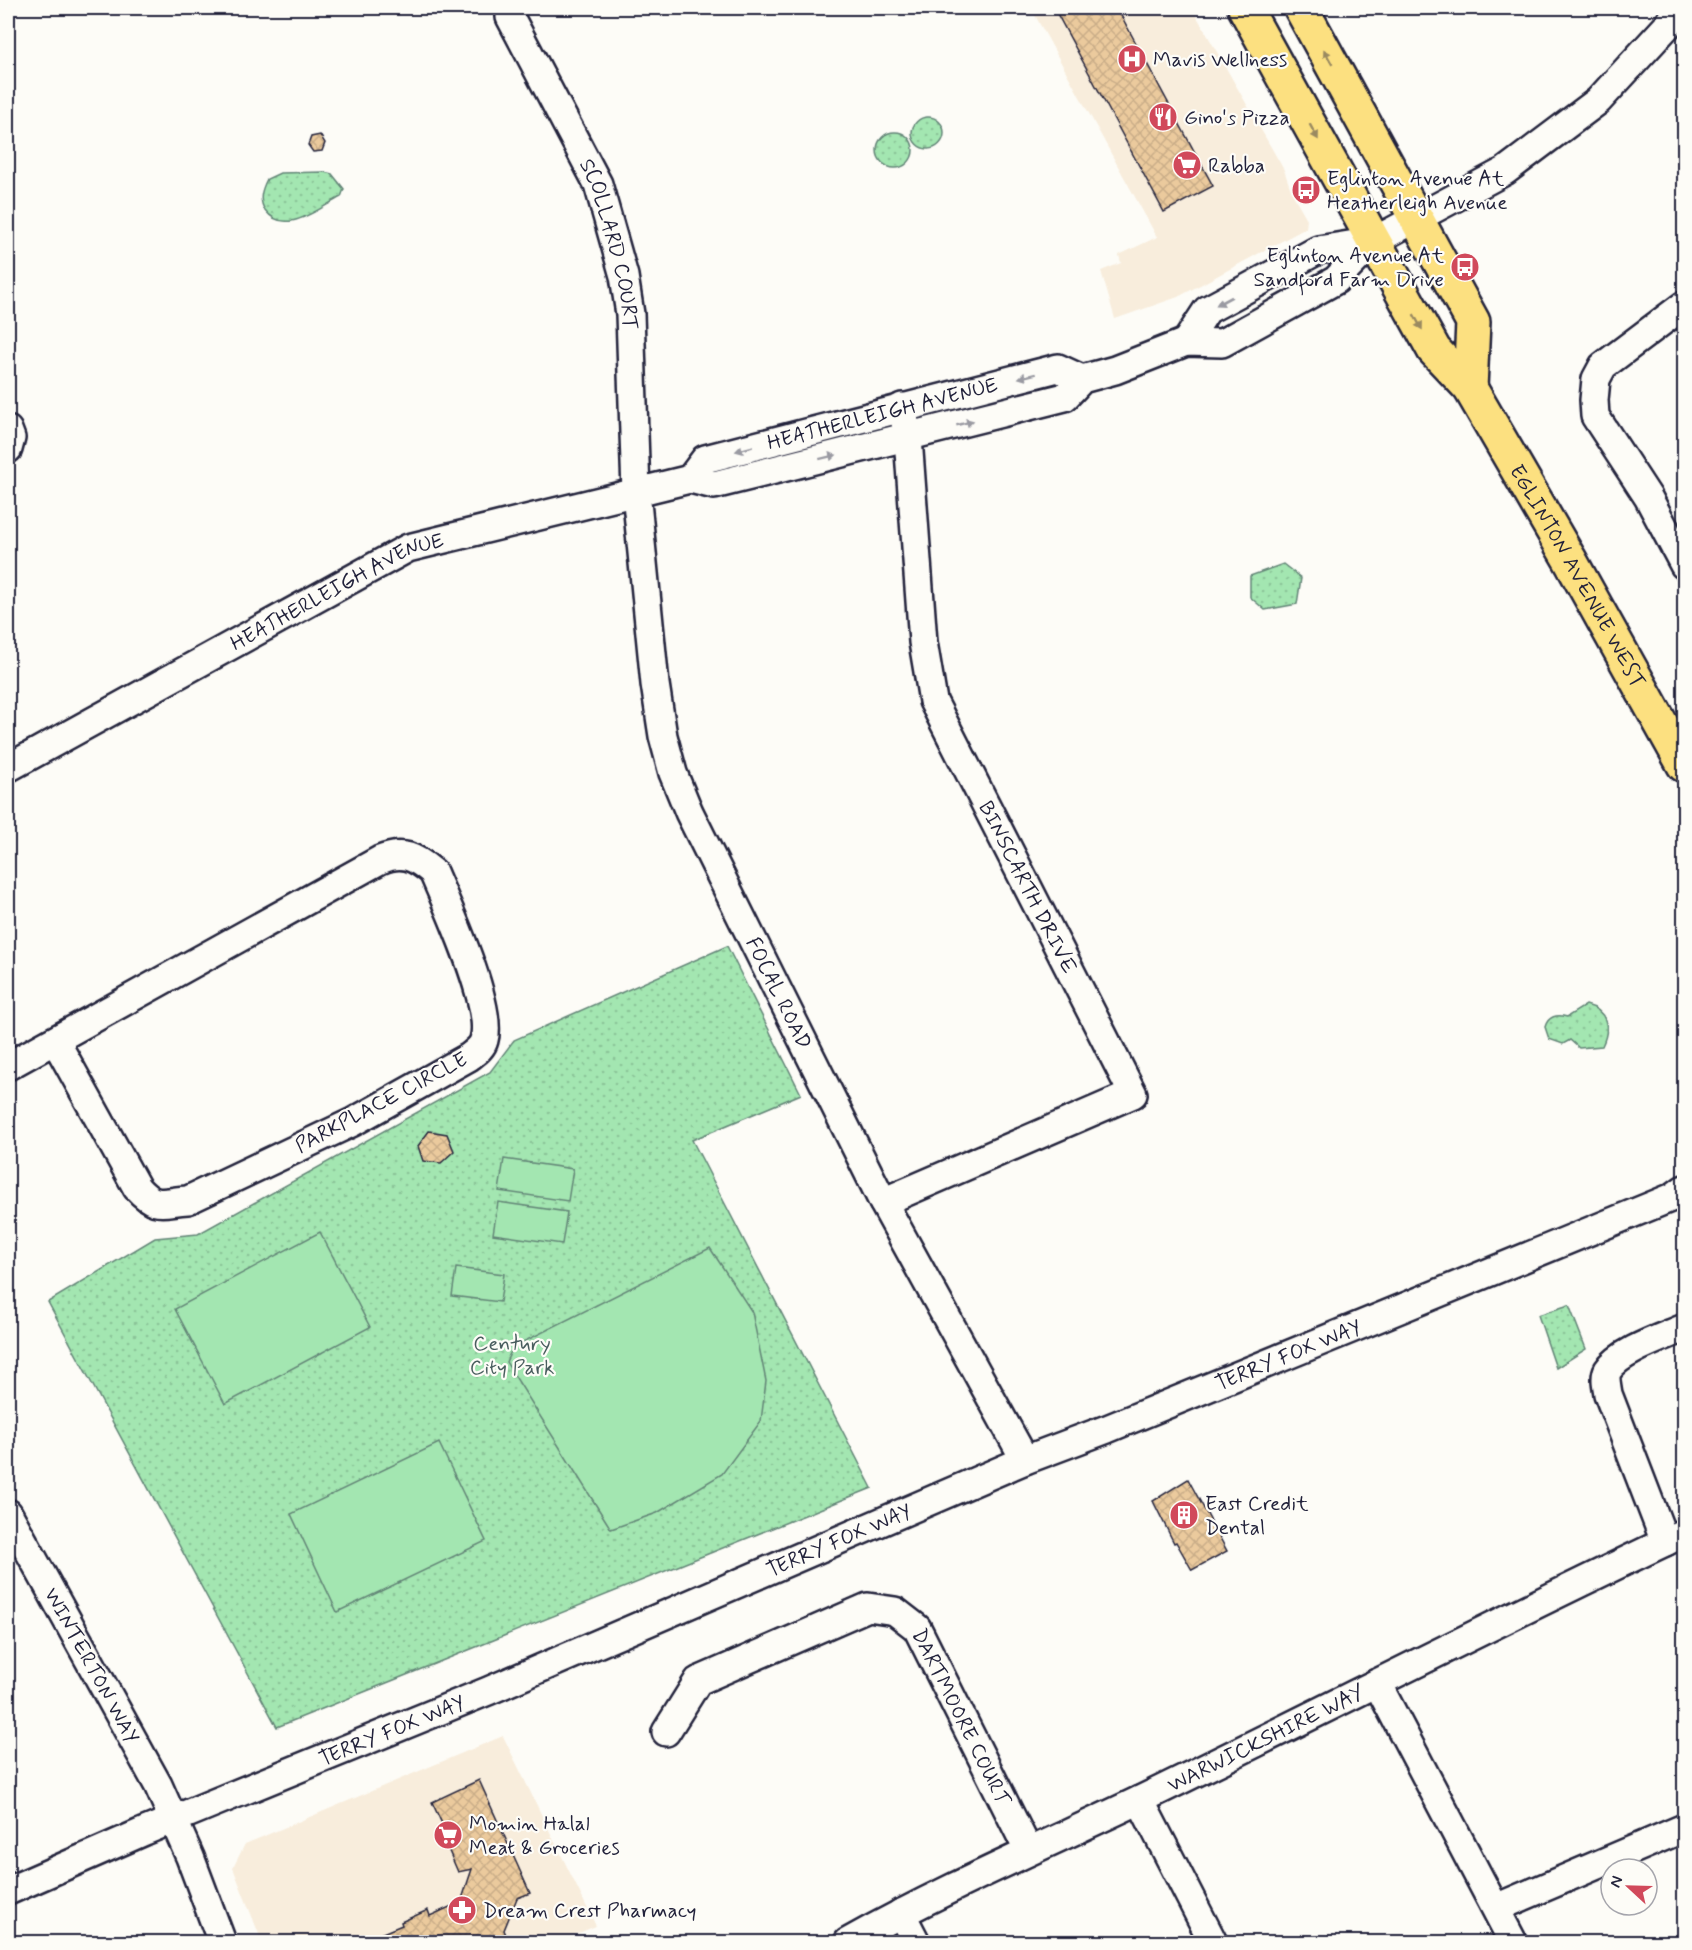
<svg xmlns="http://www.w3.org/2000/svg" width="1692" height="1950" font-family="Mynerve,sans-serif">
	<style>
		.built { fill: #f8eddc }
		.park { fill: url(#park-dots); stroke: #628476; stroke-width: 1.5 }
		.pitch { fill: #a3e6b1; stroke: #628476; stroke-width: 1.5 }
		.building { fill: url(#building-cross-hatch); stroke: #22223b; stroke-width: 1.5 }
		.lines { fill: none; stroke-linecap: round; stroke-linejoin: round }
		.minor-casing { stroke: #22223b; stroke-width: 32 }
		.major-casing { stroke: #22223b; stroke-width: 38 }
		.minor { stroke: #fdfcf7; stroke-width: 27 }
		.major { stroke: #fce080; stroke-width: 33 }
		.oneway { fill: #9a8a61 }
		.oneway2 { fill: #9a9aa2 }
		.labels { text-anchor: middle; stroke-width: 4.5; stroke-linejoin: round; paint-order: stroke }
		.poi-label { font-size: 21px; fill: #22223b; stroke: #fdfcf7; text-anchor: start }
		.street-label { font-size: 21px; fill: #22223b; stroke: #fdfcf7 }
		.park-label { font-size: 21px; fill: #495d5e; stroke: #fdfcf7 }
	</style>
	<defs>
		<pattern id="park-dots" width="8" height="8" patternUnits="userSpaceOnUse" patternTransform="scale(1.5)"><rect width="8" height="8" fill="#a3e6b1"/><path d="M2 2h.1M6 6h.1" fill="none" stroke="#8cc599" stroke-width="1.8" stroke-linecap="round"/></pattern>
		<pattern id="building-cross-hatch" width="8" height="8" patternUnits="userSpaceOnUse" patternTransform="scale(1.5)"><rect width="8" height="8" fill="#ebca9d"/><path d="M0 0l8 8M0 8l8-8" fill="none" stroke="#c9ad88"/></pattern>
	</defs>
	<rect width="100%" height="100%" fill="#fdfcf7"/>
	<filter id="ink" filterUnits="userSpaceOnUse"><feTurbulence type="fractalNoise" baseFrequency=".0167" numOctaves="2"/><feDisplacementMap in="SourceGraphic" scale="12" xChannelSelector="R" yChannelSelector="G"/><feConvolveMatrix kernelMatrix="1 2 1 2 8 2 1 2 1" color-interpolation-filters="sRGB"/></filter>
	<g filter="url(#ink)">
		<path class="built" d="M1031,8H1192L1284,170L1292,193L1307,219L1306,228L1178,297L1115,319L1101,271L1121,263L1119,255L1157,237Z
			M503,1736L596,1926L556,1942H262L233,1868L245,1844Z"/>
		<path class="park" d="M912 133a16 16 0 1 1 32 0a16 16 0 1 1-32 0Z
			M877 150a18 18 0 1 1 36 0a18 18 0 1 1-36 0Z
			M324,172L332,174L344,189L341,197C317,209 285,237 265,210C258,200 262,189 267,179L280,173Z
			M1283,564L1301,578L1297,604L1265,610L1250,597V576Z
			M727,946L801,1094L692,1140L872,1488L277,1727L48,1302L155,1238L198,1234L490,1072L514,1040Z
			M1586,1005C1607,1010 1611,1028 1602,1046L1579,1048L1570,1040L1563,1044L1549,1039L1545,1027C1548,1016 1557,1014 1567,1017Z
			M1569,1305L1586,1349L1556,1368L1538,1315Z"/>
		<path class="pitch" d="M504,1159L573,1169L568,1201L499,1191Z
			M498,1202L567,1212L562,1244L493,1234Z
			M320,1232L370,1327L225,1404L175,1309Z
			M710,1248L752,1312L766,1381L761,1421L722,1474L657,1513L611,1529L506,1362L513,1347Z
			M456,1268L504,1274L500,1302L452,1296Z
			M439,1443L486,1541L337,1612L291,1514Z"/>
		<path class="building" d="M1054,8H1117L1213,186L1164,212Z
			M320,135L325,143L322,151L313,152L308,145L311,137Z
			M429,1131L447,1134L454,1151L441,1163L423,1161L418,1146Z
			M1188,1479L1227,1551L1192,1570L1176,1542L1174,1543L1153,1501Z
			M479,1780L530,1893L517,1898L504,1930L509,1942H361L402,1925L401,1922L428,1910L430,1916L461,1902L472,1869L458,1872L439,1828L443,1826L432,1802Z"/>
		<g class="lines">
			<g class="minor-casing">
				<g id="minor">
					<path id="s1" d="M510,17L598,184L624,276L630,314L636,492L655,684L663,736L673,773L689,812L883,1202L1025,1460"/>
					<path d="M1684,305L1603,366L1596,379L1594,400L1595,416L1648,497L1684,565"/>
					<path d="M1186,342L1207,310L1318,250L1374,241"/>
					<path d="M8,430L11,438L8,449"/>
					<path id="s2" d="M690,479L705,459L1058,368L1082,379"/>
					<path id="s3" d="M8,768L408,548L690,479L714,485L1065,397L1082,379L1115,370L1186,342L1222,343L1336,280L1374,241L1505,171L1598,101L1668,25L1679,8"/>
					<path d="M8,1066L55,1040L380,860C403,850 415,857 433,872C448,907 494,1007 484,1040C482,1048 475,1052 469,1057L353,1122L188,1200C163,1201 157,1210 137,1188L55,1040"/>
					<path d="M883,1202L1133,1094L933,701L923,642L908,438L902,407"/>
					<path id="s4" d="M8,1513L158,1785L190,1857L222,1942"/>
					<path d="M1665,1542L1608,1394C1607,1386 1604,1377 1608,1370C1620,1351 1664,1337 1684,1328"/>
					<path d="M1377,1683L1513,1942"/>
					<path id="s5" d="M666,1732L698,1681L868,1607L895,1611L917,1628L1028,1850"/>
					<path d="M1140,1800L1213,1942"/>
					<path id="s6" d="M8,1891L145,1831L488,1691L1025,1460L1107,1429L1673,1197L1684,1189"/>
					<path d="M1496,1908L1684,1828"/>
					<path d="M901,1913L916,1942"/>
					<path id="s7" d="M848,1942C943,1889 1043,1846 1142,1799C1323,1711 1502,1619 1684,1533"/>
				</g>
			</g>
			<g class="major-casing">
				<g id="major">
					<path id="s8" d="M1245,8L1434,350L1470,388L1570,560L1684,765"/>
					<path d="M1301,8L1473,322L1470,388"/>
				</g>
			</g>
			<use href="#minor" class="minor"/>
			<use href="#major" class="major"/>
		</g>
		<defs><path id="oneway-solid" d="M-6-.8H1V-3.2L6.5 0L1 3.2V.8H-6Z" transform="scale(1.5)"/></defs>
		<g class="oneway">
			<use href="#oneway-solid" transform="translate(1328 57) rotate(-119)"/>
			<use href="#oneway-solid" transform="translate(1314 132) rotate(61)"/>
			<use href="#oneway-solid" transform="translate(1418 322) rotate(61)"/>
		</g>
		<g class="oneway2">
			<use href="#oneway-solid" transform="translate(1224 301) rotate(152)"/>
			<use href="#oneway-solid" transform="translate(1027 376) rotate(166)"/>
			<use href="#oneway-solid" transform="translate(965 423) rotate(-15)"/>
			<use href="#oneway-solid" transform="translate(744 449) rotate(165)"/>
			<use href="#oneway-solid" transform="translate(828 457) rotate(-14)"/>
		</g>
	</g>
	<defs>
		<g id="hospital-disc" transform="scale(1.5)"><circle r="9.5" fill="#d1495b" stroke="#fdfcf7"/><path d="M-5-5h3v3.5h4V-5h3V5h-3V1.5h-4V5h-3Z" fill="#fff"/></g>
		<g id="restaurant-disc" transform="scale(1.5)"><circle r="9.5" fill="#d1495b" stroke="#fdfcf7"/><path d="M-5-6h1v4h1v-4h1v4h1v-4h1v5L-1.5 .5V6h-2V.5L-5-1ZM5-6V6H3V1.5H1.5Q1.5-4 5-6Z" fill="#fff"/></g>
		<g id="supermarket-disc" transform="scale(1.5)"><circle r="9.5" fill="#d1495b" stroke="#fdfcf7"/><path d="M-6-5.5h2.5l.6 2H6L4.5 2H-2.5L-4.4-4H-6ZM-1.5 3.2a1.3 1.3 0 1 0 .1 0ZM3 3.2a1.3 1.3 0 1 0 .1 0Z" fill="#fff"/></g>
		<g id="bus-disc" transform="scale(1.5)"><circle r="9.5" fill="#d1495b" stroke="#fdfcf7"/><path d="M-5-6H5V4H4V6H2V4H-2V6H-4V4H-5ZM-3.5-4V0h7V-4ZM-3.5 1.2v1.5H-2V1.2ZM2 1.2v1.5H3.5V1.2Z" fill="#fff"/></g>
		<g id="building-disc" transform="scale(1.5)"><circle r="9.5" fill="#d1495b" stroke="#fdfcf7"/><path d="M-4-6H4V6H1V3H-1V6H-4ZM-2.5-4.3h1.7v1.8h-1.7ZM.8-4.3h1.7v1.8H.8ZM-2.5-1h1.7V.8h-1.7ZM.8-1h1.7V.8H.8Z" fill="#fff"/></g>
		<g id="pharmacy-disc" transform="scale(1.5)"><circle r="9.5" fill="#d1495b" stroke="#fdfcf7"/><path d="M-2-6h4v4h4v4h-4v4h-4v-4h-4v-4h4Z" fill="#fff"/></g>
	</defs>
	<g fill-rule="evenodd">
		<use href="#hospital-disc" x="1132" y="59"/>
		<use href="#restaurant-disc" x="1163" y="117"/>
		<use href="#supermarket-disc" x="1187" y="165"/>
		<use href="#bus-disc" x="1306" y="190"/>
		<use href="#bus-disc" x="1465" y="267"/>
		<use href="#building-disc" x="1184" y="1515"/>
		<use href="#supermarket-disc" x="448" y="1835"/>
		<use href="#pharmacy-disc" x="462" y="1910"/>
	</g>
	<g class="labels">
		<g class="poi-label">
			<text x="1153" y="66">Mavis Wellness</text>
			<text x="1184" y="124">Gino's Pizza</text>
			<text x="1208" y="172">Rabba</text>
			<text x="1327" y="185">Eglinton Avenue At<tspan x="1327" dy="24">Heatherleigh Avenue</tspan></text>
			<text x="1444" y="262" text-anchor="end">Eglinton Avenue At<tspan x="1444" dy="24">Sandford Farm Drive</tspan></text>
			<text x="1205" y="1510">East Credit<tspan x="1205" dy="24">Dental</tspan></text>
			<text x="469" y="1830">Momin Halal<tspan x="469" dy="24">Meat &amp; Groceries</tspan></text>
			<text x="483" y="1917">Dream Crest Pharmacy</text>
		</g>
		<g class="street-label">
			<text dy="7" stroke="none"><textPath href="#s1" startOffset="250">SCOLLARD COURT</textPath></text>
			<text dy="7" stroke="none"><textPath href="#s2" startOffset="208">HEATHERLEIGH AVENUE</textPath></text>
			<text dy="7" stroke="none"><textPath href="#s8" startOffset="660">EGLINTON AVENUE WEST</textPath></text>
			<text dy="7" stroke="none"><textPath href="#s3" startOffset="374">HEATHERLEIGH AVENUE</textPath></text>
			<text transform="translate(1028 887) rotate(63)" y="7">BINSCARTH DRIVE</text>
			<text dy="7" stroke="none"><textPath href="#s1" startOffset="1029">FOCAL ROAD</textPath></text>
			<text transform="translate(381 1102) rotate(-28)" y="7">PARKPLACE CIRCLE</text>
			<text dy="7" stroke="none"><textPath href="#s6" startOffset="1388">TERRY FOX WAY</textPath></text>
			<text dy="7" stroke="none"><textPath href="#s6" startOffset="902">TERRY FOX WAY</textPath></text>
			<text dy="7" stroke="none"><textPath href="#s4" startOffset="174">WINTERTON WAY</textPath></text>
			<text dy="7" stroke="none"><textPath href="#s5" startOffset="400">DARTMOORE COURT</textPath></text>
			<text dy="7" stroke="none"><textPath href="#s6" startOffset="416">TERRY FOX WAY</textPath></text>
			<text dy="7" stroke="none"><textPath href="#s7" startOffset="465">WARWICKSHIRE WAY</textPath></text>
		</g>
		<g class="park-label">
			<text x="512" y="1350">Century<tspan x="512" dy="24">City Park</tspan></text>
		</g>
	</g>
	<rect width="1692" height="1950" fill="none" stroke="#fdfcf7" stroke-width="30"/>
	<rect x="15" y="15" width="1662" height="1920" fill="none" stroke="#22223b" stroke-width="2" filter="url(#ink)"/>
	<g transform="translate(1629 1887) rotate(292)"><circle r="28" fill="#fdfcf7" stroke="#a5a5ac" stroke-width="1.5"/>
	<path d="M0-4.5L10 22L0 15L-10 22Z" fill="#d1495b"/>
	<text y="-9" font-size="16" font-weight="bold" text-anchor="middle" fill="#22223b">N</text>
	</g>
</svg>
